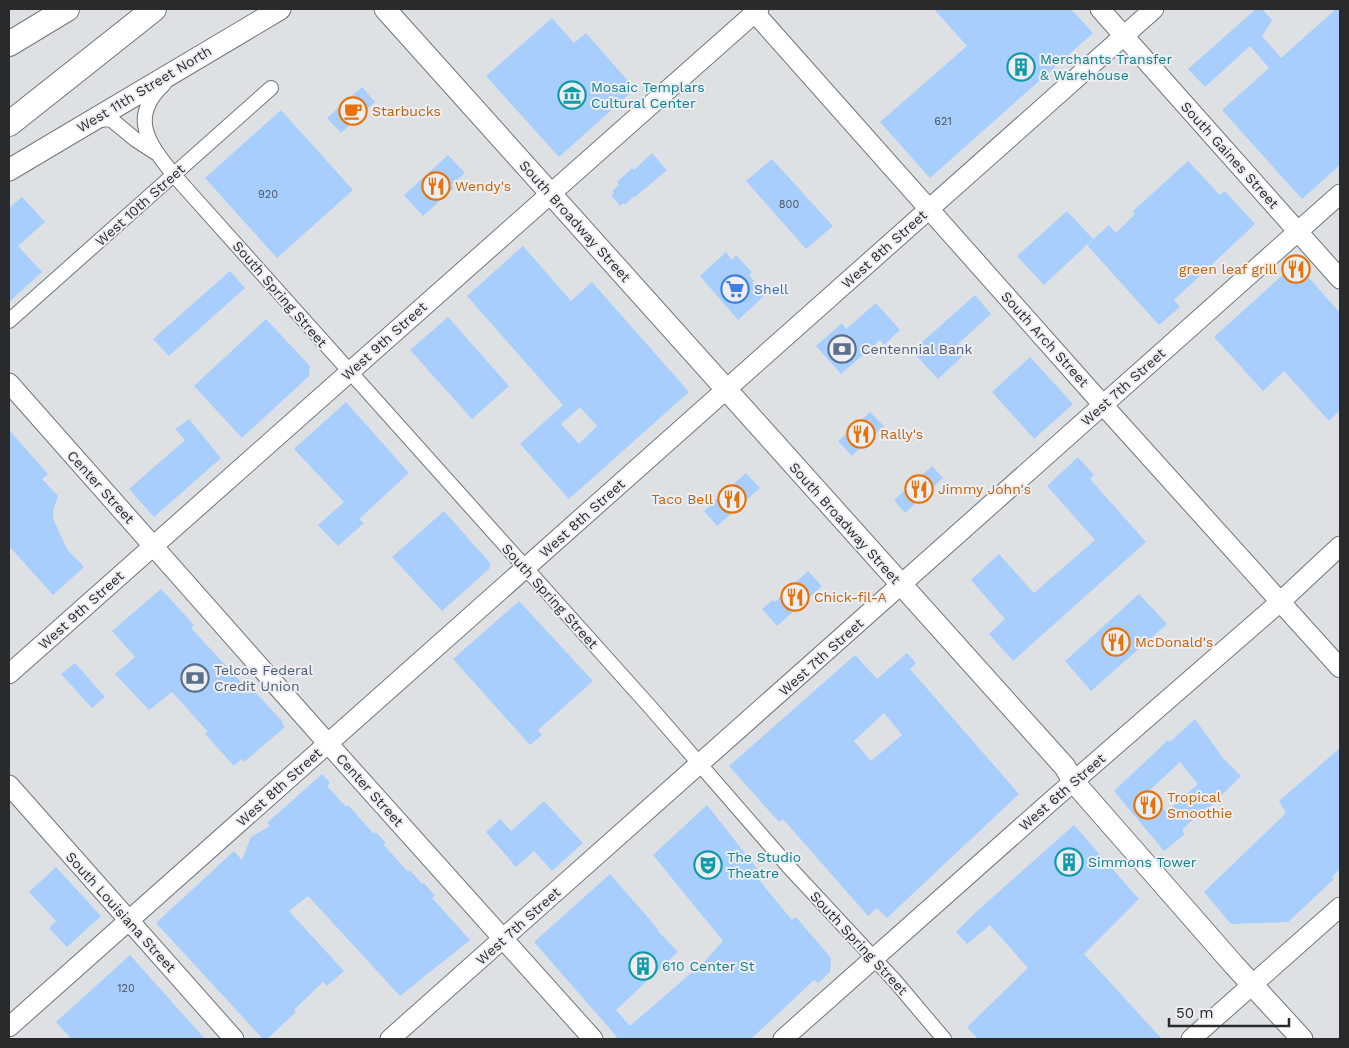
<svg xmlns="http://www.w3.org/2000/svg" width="1349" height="1048" font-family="'Work Sans',sans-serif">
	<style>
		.building { fill: #a8cefd; fill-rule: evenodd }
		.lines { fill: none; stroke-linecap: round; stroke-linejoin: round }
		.street-casing { stroke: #727477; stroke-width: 16 }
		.secondary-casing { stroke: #727477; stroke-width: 21 }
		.primary-casing { stroke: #727477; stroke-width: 23 }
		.highway-casing { stroke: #727477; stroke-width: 26 }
		.street { stroke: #fff; stroke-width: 14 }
		.secondary { stroke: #fff; stroke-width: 19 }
		.primary { stroke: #fff; stroke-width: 21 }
		.highway { stroke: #fff; stroke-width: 24 }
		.labels { text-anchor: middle; stroke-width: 4; stroke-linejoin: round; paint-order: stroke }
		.number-label { font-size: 11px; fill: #495360 }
		.culture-label { font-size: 14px; fill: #0d838f; stroke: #eceef1; text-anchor: start }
		.street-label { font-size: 14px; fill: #292a2c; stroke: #eceef1 }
		.food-label { font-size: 14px; fill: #c56008; stroke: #eceef1; text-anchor: start }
		.shop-label { font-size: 14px; fill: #366cbe; stroke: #eceef1; text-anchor: start }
		.service-label { font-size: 14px; fill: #4e5e75; stroke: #eceef1; text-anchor: start }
	</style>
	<rect width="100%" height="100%" fill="#dee1e4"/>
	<path class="building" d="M934,9H1071L1093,33L930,178L880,122L967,46Z
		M1256,9H1262L1272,20L1262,36L1281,58L1336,9H1340V165L1302,199L1222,110L1269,68L1250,46L1205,87L1188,69Z
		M552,18L574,43L586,33L635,89L559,157L486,76Z
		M362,87L375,102L341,133L327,118Z
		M281,110L353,190L277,258L205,178Z
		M652,153L667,170L635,197L634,196L625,205L623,203L620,206L611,195L614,193L612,191L619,185L617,182L632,168L634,170Z
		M448,155L465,173L451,185L454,188L423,216L404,195Z
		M772,159L833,226L806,249L746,181Z
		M1188,161L1220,195L1225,191L1255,224L1174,300L1180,307L1159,325L1087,245L1109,225L1116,233L1135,214L1133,211Z
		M22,197L45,222L18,246L42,272L9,302V208Z
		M1067,211L1093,239L1044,285L1017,256Z
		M523,246L571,301L592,282L689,392L569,499L520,444L563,405L467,296ZM580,407L597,426L579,444L561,424Z
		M726,252L732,260L736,255L752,272L749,275L754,281L752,283L764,296L738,320L700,276Z
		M1296,263L1340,313V410L1329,421L1284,371L1263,391L1214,337Z
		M230,271L245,288L169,356L153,339Z
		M975,295L991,314L958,344L966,353L938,379L912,351Z
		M876,303L900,330L884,345L880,340L841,374L816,346L842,323L846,329Z
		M448,317L509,386L472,419L410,350Z
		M266,319L310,366L309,376L242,438L194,386Z
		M1030,357L1073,404L1034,439L992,392Z
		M346,402L409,473L359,519L364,523L338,546L318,525L344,502L294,449Z
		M870,412L884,426L852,456L838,441Z
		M189,419L221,458L154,517L129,489L185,440L175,429Z
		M9,430L48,474L42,479L58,496L53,511L54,521L67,549L84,567L53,595L9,546Z
		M1078,457L1094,475L1090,479L1146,542L1013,661L989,634L1005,619L971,580L999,554L1034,593L1095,540L1047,486Z
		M932,466L943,478L905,513L894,500Z
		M746,473L760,488L717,526L704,511Z
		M444,511L490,563L489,569L442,611L392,557Z
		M808,571L822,586L777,626L762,609L773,600L775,602Z
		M161,589L194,625L191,628L251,693L254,691L283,722L282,724L285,727L244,762L242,759L234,766L205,734L208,732L172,692L149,710L115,674L135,657L112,631Z
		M1139,594L1167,624L1091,691L1065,661Z
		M519,601L593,681L538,730L542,735L530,745L453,659Z
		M907,653L916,663L910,669L1019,794L887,918L877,908L868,916L783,819L779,822L729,766L855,655L877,679ZM884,713L902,735L871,761L854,741Z
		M75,663L105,697L92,708L61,674Z
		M1195,719L1223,758L1241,776L1206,811L1204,809L1182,830L1185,834L1164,851L1114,791L1168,740L1170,742ZM1180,762L1198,784L1166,812L1149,791Z
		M1340,748V869L1332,877L1334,879L1288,922L1231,924L1204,892L1286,813L1279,801Z
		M322,774L330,783L327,786L346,807L348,805L374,834L376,832L386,843L383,844L408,872L410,870L422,884L424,883L435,896L432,898L470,940L400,996L308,896L289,911L344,971L327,986L323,982L294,1010L296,1012L267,1039H263L156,923L234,851L242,860L251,837L270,826L267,823Z
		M544,801L583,843L552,871L534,851L516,867L486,832L500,819L511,831Z
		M707,805L763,876L759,880L792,920L796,917L831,958L830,972L818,983L814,980L751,1039H614L617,1037L534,942L610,874L658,929L657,930L678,952L616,1010L630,1026L706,960L723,941L653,855Z
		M1074,825L1139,899L1084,954L1162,1039H978L967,1027L1028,968L990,925L967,944L956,932L977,911Z
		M56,867L101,916L67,947L49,928L56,921L29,892Z
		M130,955L205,1039H72L56,1022Z"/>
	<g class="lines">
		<g class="street-casing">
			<path id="street" d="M164,84C128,117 149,144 173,174L651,708L789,867L895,981L944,1039
				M94,121L107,119L113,121L136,140L156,153
				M9,321L271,88"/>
		</g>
		<g class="secondary-casing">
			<path id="secondary" d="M1100,9L1340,279
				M755,13L1103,405L1340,668
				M9,383L315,729L593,1039
				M9,674L759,9
				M9,785L234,1039
				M9,1027L1154,9
				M390,1039L1340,194
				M783,1039L1050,802L1280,602L1340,546
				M1191,1039L1340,907"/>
		</g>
		<g class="primary-casing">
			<path id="primary" d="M385,9L1065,767L1073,781L1234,965L1302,1039
				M9,170L280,9"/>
		</g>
		<g class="highway-casing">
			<path id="highway" d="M9,44L67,9
				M9,124L154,9"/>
		</g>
		<use href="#street" class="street"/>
		<use href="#secondary" class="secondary"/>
		<use href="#primary" class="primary"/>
		<use href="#highway" class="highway"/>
	</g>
	<defs>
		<g id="building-ring" transform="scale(1.4375)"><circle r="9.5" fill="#eceef1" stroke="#0f9aa8" stroke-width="1.5"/><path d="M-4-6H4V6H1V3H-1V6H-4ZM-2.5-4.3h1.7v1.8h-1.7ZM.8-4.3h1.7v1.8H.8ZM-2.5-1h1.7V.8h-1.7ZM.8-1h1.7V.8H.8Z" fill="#0f9aa8"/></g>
		<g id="museum-ring" transform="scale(1.4375)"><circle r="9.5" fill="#eceef1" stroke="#0f9aa8" stroke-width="1.5"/><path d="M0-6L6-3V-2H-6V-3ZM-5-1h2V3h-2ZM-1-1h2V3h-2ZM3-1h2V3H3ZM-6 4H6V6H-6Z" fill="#0f9aa8"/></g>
		<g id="cafe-ring" transform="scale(1.4375)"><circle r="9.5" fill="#eceef1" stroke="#e8710a" stroke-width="1.5"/><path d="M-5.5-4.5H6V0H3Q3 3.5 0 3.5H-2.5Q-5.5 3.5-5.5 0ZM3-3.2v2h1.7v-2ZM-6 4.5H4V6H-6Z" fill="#e8710a"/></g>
		<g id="restaurant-ring" transform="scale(1.4375)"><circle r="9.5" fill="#eceef1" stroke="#e8710a" stroke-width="1.5"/><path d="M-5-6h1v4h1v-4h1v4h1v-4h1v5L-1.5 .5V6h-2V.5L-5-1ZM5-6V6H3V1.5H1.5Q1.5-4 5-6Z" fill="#e8710a"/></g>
		<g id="supermarket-ring" transform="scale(1.4375)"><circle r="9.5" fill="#eceef1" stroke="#3f7fe0" stroke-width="1.5"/><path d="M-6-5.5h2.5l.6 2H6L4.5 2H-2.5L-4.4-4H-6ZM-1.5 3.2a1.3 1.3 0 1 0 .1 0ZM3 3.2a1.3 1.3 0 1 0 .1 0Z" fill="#3f7fe0"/></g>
		<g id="bank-ring" transform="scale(1.4375)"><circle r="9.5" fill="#eceef1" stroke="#5c6f8a" stroke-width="1.5"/><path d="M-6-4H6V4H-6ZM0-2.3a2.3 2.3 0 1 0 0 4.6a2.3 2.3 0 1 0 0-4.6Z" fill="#5c6f8a"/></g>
		<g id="theatre-ring" transform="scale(1.4375)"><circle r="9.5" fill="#eceef1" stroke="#0f9aa8" stroke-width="1.5"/><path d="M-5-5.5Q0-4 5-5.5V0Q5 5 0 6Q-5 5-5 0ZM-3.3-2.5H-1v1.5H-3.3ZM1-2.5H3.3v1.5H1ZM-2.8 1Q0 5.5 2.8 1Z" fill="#0f9aa8"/></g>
	</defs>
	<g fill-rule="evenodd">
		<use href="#building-ring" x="1021" y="67"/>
		<use href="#museum-ring" x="572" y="95"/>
		<use href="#cafe-ring" x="353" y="111"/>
		<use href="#restaurant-ring" x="436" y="186"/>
		<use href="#restaurant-ring" x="1296" y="269"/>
		<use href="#supermarket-ring" x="735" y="289"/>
		<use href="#bank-ring" x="842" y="349"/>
		<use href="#restaurant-ring" x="861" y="434"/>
		<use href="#restaurant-ring" x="919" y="489"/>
		<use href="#restaurant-ring" x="732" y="499"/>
		<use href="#restaurant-ring" x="795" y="597"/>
		<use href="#restaurant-ring" x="1116" y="642"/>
		<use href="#bank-ring" x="195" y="678"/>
		<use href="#restaurant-ring" x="1148" y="805"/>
		<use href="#building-ring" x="1069" y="862"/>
		<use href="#theatre-ring" x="708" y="865"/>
		<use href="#building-ring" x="643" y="966"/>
	</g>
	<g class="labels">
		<g class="number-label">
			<text x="943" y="125">621</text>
			<text x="268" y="198">920</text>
			<text x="789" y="208">800</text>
			<text x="126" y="992">120</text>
		</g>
		<g class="culture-label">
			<text x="1040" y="64">Merchants Transfer<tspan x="1040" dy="16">&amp; Warehouse</tspan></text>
			<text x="591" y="92">Mosaic Templars<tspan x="591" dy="16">Cultural Center</tspan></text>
			<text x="727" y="862">The Studio<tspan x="727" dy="16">Theatre</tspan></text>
			<text x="1088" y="867">Simmons Tower</text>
			<text x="662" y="971">610 Center St</text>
		</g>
		<g class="street-label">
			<text transform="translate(144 89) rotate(-31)" y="5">West 11th Street North</text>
			<text transform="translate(1230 155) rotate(48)" y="5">South Gaines Street</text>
			<text transform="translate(140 205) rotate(-42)" y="5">West 10th Street</text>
			<text transform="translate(575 221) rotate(48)" y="5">South Broadway Street</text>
			<text transform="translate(884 249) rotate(-42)" y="5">West 8th Street</text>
			<text transform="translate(280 294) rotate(49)" y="5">South Spring Street</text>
			<text transform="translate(1045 339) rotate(48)" y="5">South Arch Street</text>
			<text transform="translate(384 341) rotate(-42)" y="5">West 9th Street</text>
			<text transform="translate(1123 387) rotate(-42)" y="5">West 7th Street</text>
			<text transform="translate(101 487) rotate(48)" y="5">Center Street</text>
			<text transform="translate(582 518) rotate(-42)" y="5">West 8th Street</text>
			<text transform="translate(845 523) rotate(48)" y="5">South Broadway Street</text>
			<text transform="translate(550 596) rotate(48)" y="5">South Spring Street</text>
			<text transform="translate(81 610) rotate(-42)" y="5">West 9th Street</text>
			<text transform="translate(821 657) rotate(-42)" y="5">West 7th Street</text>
			<text transform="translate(279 787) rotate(-42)" y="5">West 8th Street</text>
			<text transform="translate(370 790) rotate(48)" y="5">Center Street</text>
			<text transform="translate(1062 792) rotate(-41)" y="5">West 6th Street</text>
			<text transform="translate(121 912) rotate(48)" y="5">South Louisiana Street</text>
			<text transform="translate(518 926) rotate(-42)" y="5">West 7th Street</text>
			<text transform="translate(859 943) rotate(47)" y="5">South Spring Street</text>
		</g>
		<g class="food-label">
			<text x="372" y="116">Starbucks</text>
			<text x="455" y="191">Wendy's</text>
			<text x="1277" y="274" text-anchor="end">green leaf grill</text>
			<text x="880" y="439">Rally's</text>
			<text x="938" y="494">Jimmy John's</text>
			<text x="713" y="504" text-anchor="end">Taco Bell</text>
			<text x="814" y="602">Chick-fil-A</text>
			<text x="1135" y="647">McDonald's</text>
			<text x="1167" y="802">Tropical<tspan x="1167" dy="16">Smoothie</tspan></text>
		</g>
		<g class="shop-label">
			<text x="754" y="294">Shell</text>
		</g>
		<g class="service-label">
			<text x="861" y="354">Centennial Bank</text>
			<text x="214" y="675">Telcoe Federal<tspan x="214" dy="16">Credit Union</tspan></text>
		</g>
	</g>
	<rect width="1349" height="1048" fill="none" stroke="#292a2c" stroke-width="20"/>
	<path d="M1169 1018v8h120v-8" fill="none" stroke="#292a2c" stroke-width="2.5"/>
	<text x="1176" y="1018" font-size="15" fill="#292a2c" stroke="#eceef1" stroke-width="4" paint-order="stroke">50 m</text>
</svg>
